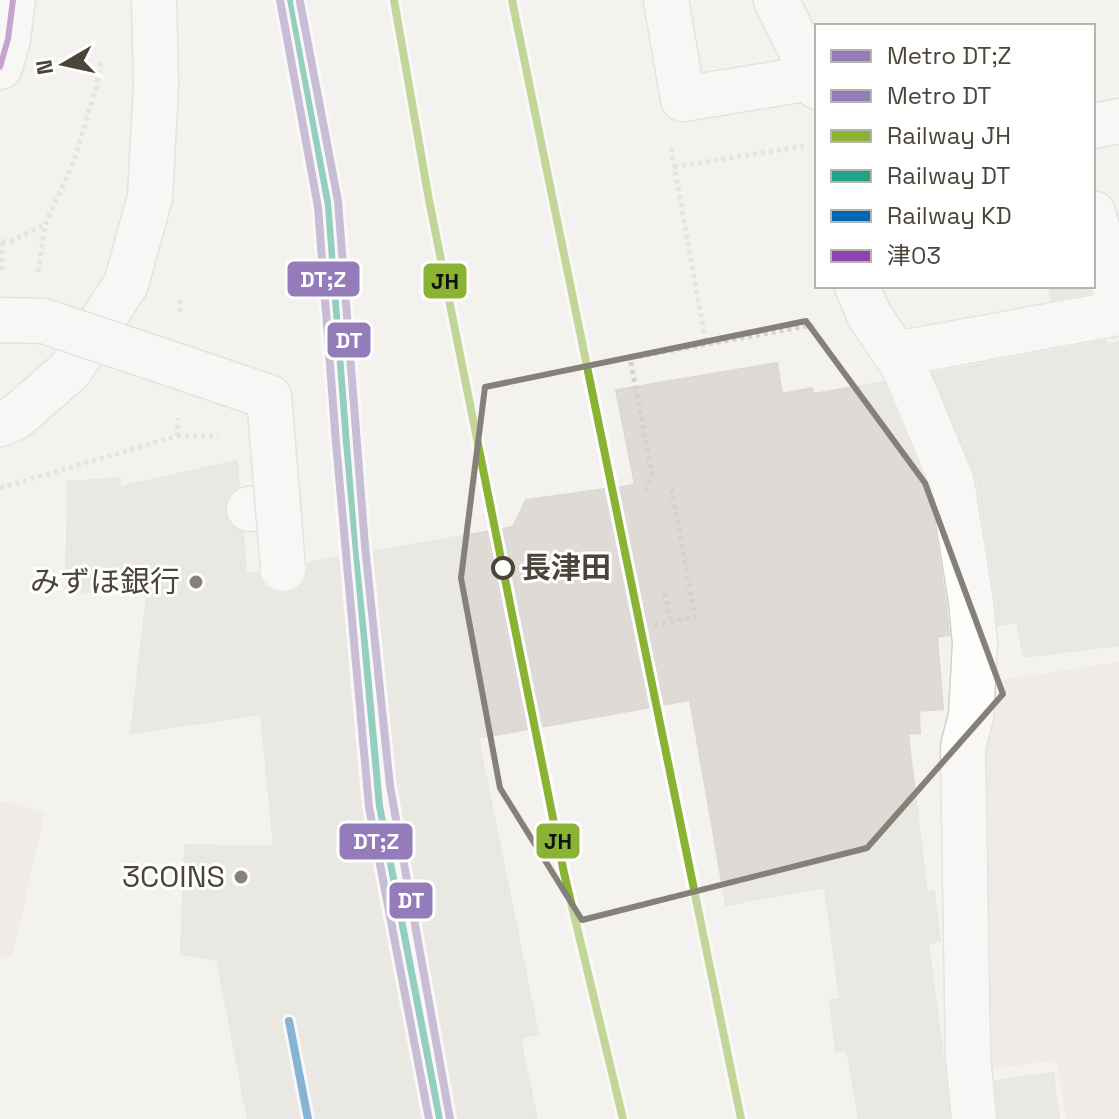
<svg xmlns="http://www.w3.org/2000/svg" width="1119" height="1119" font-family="'Space Grotesk','Noto Sans JP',sans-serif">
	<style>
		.parking { fill: #e6e3df }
		.building { fill: #dedbd6; stroke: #dcd9d4; stroke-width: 2 }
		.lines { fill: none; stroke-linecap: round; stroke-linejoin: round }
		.minor-casing { stroke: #d2d0cb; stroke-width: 47 }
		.path { stroke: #d3d2cc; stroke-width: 5; stroke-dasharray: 4 4; stroke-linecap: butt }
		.minor { stroke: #fdfdfc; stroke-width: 44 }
		.minor-bridge-casing { stroke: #d2d0cb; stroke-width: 47; stroke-linecap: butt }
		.minor-bridge { stroke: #fdfdfc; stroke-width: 44 }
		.bus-1-casing { stroke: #fff; stroke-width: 12 }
		.bus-1 { stroke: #8e44ad; stroke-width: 6 }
		.rail-1-casing { stroke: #fff; stroke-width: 14 }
		.rail-2-casing { stroke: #fff; stroke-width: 14 }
		.rail-3-casing { stroke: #fff; stroke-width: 14 }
		.rail-1 { stroke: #8ab233; stroke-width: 8 }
		.rail-2 { stroke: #20a288; stroke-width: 8 }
		.rail-3 { stroke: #0068b7; stroke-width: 8 }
		.metro-1-casing { stroke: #fff; stroke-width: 14 }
		.metro-2-casing { stroke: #fff; stroke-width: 14 }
		.metro-1 { stroke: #937cb9; stroke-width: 8 }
		.metro-2 { stroke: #937cb9; stroke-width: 8 }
		.marked { fill: none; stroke: #868178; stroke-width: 6; stroke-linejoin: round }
		.stop-dot { fill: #fff; stroke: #4b4439; stroke-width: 4 }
		.poi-dot { fill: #868178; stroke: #fff; stroke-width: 3 }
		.labels { text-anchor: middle; stroke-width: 6; stroke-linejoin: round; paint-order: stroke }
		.stop-label { font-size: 30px; font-weight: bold; fill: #4b4439; stroke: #fff; text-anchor: start }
		.poi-label { font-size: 30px; fill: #4b4439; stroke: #fff; text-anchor: end }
		.line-badge { stroke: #fff; stroke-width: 3 }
		.badge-label { font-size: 22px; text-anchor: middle; font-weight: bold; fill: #fff }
		.pale-badge-label { font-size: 22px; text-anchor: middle; font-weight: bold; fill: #111 }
	</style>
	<rect width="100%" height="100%" fill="#f4f2ee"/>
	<path class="parking" d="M1119,662V1119H1066L1057,1060L985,1070L977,763L1002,680Z
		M0,801L45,811L12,958L0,955Z"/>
	<path class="building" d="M1049,286H1088L1090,293L1051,300Z
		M1106,341V345L1119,342V645L1024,657L1017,622L998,625L996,597L977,478L933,373Z
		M777,363L782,394L812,388L813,394L883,382L928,489L946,604L949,635L937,637L943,709L919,711L920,733L908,734L927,893L934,892L940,941L928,943L943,1057L949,1119H859L847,1050L836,1051L830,1000L840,999L825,887L726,905L690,700L478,738L538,1034L520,1038L537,1119H248L217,960L181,954L185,845L274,847L261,714L131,733L148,587L66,593L68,482L120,478V487L237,461L239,487L233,490L226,499L224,512L230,525L243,533L246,574L259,572L263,583L272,590L286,593L298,588L305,579L308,563L513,527L526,500L635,485L616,390Z
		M1053,1073L1059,1119H999L995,1081Z"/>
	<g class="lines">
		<g class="minor-casing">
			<path id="minor" d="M666,0L683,99L817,77
				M776,0L814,77L817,87
				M0,67L8,39L13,0
				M1093,126L1119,121
				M1093,213L1119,303
				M857,286L869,315L904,367L952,482L971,601L975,644L971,716L963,747L968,1057L974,1119
				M896,354L1119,313
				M0,424L15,418L70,370L126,284L150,197L156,85L154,0
				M249,509L278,505"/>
		</g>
		<path class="path" d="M671,148L706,344
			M674,167L804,146
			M2,242V270
			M2,242L11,241L44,225
			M38,272L45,225L74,161L96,88L101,60
			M180,312V299
			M177,436H218
			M0,488L177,436L178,418
			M646,491L652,474L630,358L818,324
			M665,593L670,621
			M654,625L695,617L671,486"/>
		<use href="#minor" class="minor"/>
		<g class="minor-bridge-casing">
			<path id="minor-bridge" d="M0,320L44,321L269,397L283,568"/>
		</g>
		<use href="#minor-bridge" class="minor-bridge"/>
		<g class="bus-1-casing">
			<path id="bus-1" d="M0,67L8,39L13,0"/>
		</g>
		<use href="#bus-1" class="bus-1"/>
		<g class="rail-1-casing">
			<path id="rail-1" d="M394,0L429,200L564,873L623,1119
				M512,0L741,1119"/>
		</g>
		<g class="rail-2-casing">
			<path id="rail-2" d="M290,0L328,206L346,442L379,806L439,1117"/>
		</g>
		<g class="rail-3-casing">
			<path id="rail-3" d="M289,1021L308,1119"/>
		</g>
		<use href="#rail-1" class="rail-1"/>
		<use href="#rail-2" class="rail-2"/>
		<use href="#rail-3" class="rail-3"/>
		<g class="metro-1-casing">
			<path id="metro-1" d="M280,0L318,207L336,443L369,807L429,1119"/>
		</g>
		<g class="metro-2-casing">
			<path id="metro-2" d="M300,2L338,201L365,546L390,786L450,1119"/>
		</g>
		<use href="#metro-1" class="metro-1"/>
		<use href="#metro-2" class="metro-2"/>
	</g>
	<path d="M0 0H1119V1119H0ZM806,321L925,483L1003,694L867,848L582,920L500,788L461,578L485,387Z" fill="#f4f2ee" fill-opacity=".55" fill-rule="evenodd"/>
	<path class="marked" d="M806,321L925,483L1003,694L867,848L582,920L500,788L461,578L485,387Z"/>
	<circle class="stop-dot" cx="503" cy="568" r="10"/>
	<g class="poi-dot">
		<circle cx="196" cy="582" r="8"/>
		<circle cx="241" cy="877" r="8"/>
	</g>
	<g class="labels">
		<g class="stop-label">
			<text x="521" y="578">長津田</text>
		</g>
		<g class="poi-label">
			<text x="180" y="592">みずほ銀行</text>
			<text x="225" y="887">3COINS</text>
		</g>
	</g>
	<g class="line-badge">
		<rect x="286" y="260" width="75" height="38" rx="8" fill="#937cb9"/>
		<rect x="422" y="262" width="46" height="38" rx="8" fill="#8ab233"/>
		<rect x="326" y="321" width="46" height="38" rx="8" fill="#937cb9"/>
		<rect x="535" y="822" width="46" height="38" rx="8" fill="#8ab233"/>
		<rect x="338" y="822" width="76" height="39" rx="8" fill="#937cb9"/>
		<rect x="388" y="881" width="46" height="39" rx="8" fill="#937cb9"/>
	</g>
	<g class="badge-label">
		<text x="323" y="287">DT;Z</text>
		<text x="349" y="348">DT</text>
		<text x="376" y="849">DT;Z</text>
		<text x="411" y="908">DT</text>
	</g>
	<g class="pale-badge-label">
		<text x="445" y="289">JH</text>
		<text x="558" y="849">JH</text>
	</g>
	<rect x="815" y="24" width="280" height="264" fill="#ffffff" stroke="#b7b4b0" stroke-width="2"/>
	<rect x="831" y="50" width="40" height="12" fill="#937cb9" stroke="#b7b4b0" stroke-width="2"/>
	<text x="887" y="64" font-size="24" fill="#4b4439">Metro DT;Z</text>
	<rect x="831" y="90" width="40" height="12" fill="#937cb9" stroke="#b7b4b0" stroke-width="2"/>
	<text x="887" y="104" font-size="24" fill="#4b4439">Metro DT</text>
	<rect x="831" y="130" width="40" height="12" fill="#8ab233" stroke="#b7b4b0" stroke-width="2"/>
	<text x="887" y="144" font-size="24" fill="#4b4439">Railway JH</text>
	<rect x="831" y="170" width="40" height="12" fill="#20a288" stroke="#b7b4b0" stroke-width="2"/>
	<text x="887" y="184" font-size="24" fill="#4b4439">Railway DT</text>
	<rect x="831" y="210" width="40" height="12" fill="#0068b7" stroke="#b7b4b0" stroke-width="2"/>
	<text x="887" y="224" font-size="24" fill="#4b4439">Railway KD</text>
	<rect x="831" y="250" width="40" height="12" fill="#8e44ad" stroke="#b7b4b0" stroke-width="2"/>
	<text x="887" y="264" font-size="24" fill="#4b4439">津03</text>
	<g transform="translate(64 64) rotate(261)" stroke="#ffffff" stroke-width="6" paint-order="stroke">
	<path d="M0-6L14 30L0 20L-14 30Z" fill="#4b4439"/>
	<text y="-12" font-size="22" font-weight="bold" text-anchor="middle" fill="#4b4439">N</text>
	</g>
</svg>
